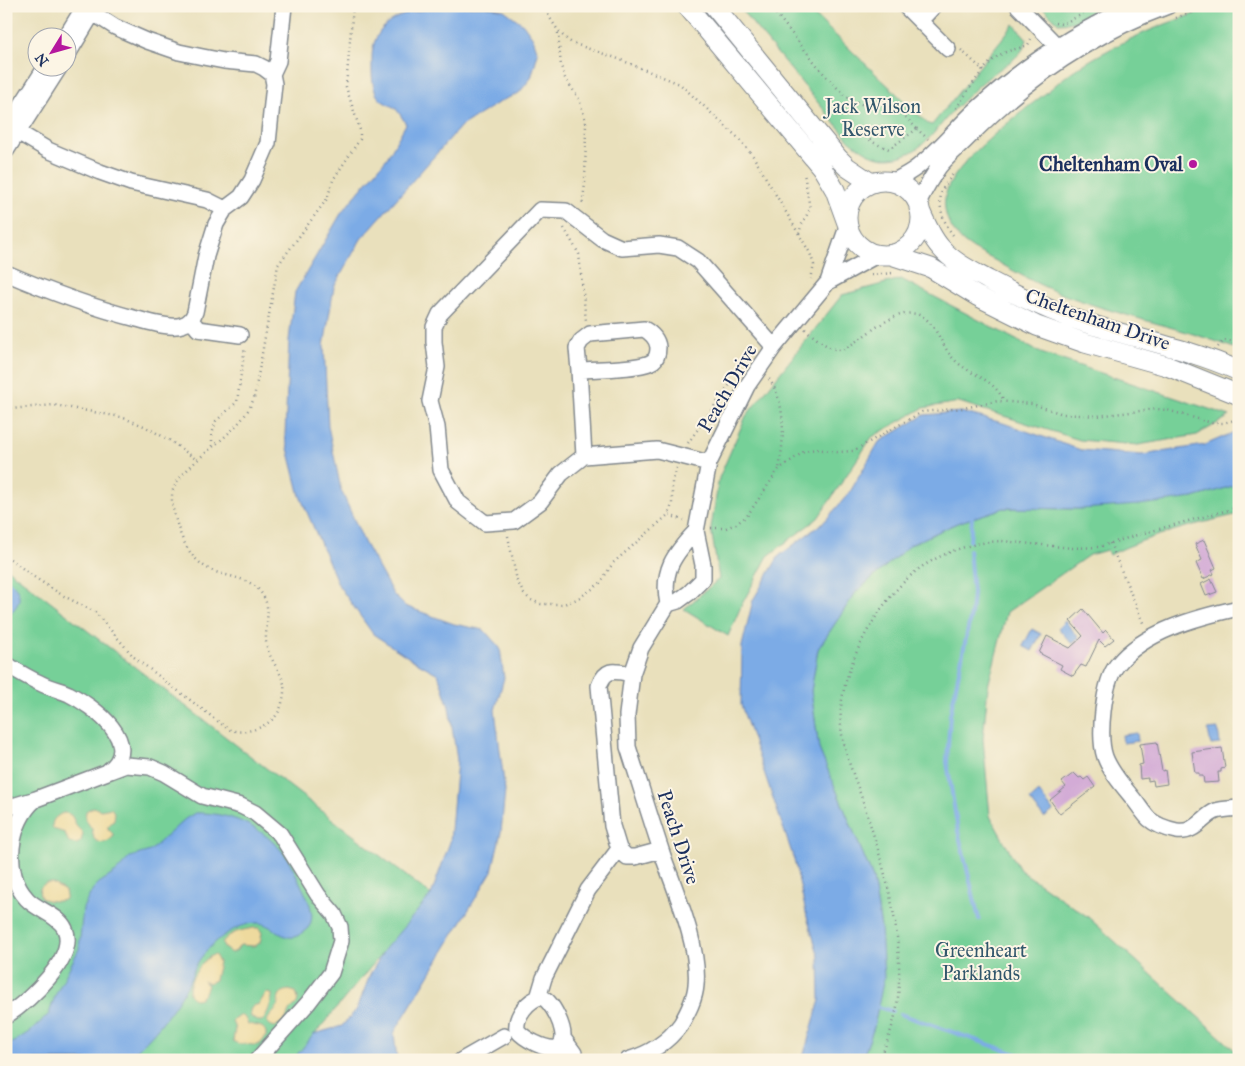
<svg xmlns="http://www.w3.org/2000/svg" width="1245" height="1066" font-family="'IM FELL Great Primer',serif">
	<style>
		.green { fill: #76d098; stroke: #48807b }
		.sand { fill: #eeda9e; stroke: #84847e }
		.water { fill: #7cabe6; stroke: #4c6da2 }
		.lines { fill: none; stroke-linecap: round; stroke-linejoin: round }
		.stream { stroke: #7cabe6; stroke-width: 4 }
		.building { fill: #d3abd6 }
		.minor-casing { stroke: #82888d; stroke-width: 18 }
		.major-casing { stroke: #82888d; stroke-width: 21 }
		.path { stroke: #82888d; stroke-width: 2.5; stroke-dasharray: 1 4; stroke-linecap: butt }
		.minor { stroke: #fff; stroke-width: 15 }
		.major { stroke: #fff; stroke-width: 19 }
		.poi-dot { fill: #b5179e; stroke: #fcf5e5; stroke-width: 2 }
		.labels { text-anchor: middle; stroke-width: 4; stroke-linejoin: round; paint-order: stroke }
		.park-label { font-size: 20px; fill: #32576c; stroke: #fcf5e5 }
		.poi-label { font-size: 20px; font-weight: bold; fill: #1b2f5e; stroke: #fcf5e5; text-anchor: end }
		.street-label { font-size: 20px; fill: #1b2f5e; stroke: #fcf5e5 }
	</style>
	<rect width="100%" height="100%" fill="#fcf5e5"/>
	<filter id="ink" filterUnits="userSpaceOnUse"><feTurbulence type="fractalNoise" baseFrequency=".02" numOctaves="2"/><feDisplacementMap in="SourceGraphic" scale="10" xChannelSelector="R" yChannelSelector="G"/><feConvolveMatrix kernelMatrix="1 2 1 2 8 2 1 2 1" color-interpolation-filters="sRGB"/></filter>
	<filter id="wash" filterUnits="userSpaceOnUse"><feTurbulence type="fractalNoise" baseFrequency=".0096" numOctaves="4" result="noise"/><feDisplacementMap in="SourceGraphic" scale="20" xChannelSelector="R" yChannelSelector="G"/><feGaussianBlur stdDeviation="1.12" result="paint"/><feColorMatrix in="noise" values="0 0 0 0 0 0 0 0 0 0 0 0 0 0 0 0 0 1.4 0 .05"/><feComposite in="paint" operator="in"/></filter>
	<g filter="url(#wash)">
		<rect width="100%" height="100%" fill="#e9e0bc"/>
		<path class="green" d="M738,6H805L928,124L932,125L1014,24L1027,39C1024,55 1009,62 997,71C980,83 966,98 952,112C938,127 924,149 904,155C880,163 867,154 849,140Z
			M1041,6H1101L1074,22L1058,23Z
			M1221,6H1239V350C1185,328 1127,318 1073,298C1046,289 1022,276 998,262C987,256 975,251 965,243C949,230 940,209 947,190C958,159 1019,114 1046,93C1057,84 1067,74 1079,67C1122,40 1172,19 1221,6Z
			M901,279L1041,353L1230,416L1197,435L1138,445L1080,440L959,402L923,408L872,437L818,518L768,556L742,604L728,636L684,609L719,579L711,528L719,478L746,416L842,295Z
			M1239,484V514C1192,525 1153,534 1109,555L1107,550L1089,555L1007,612L988,686L983,739L990,816L1020,870L1088,917L1239,1054V1060H862L874,1027L881,928L873,878L819,749L811,691L818,649L856,592L910,545L957,523L1004,508L1080,509L1193,498Z
			M6,568L431,895L293,1060H6Z"/>
		<path class="sand" d="M93,807L101,810L111,808C117,815 115,821 108,826V829L113,834V837C107,843 101,845 94,839L92,829L85,819L86,811Z
			M63,813C74,813 72,819 77,827C77,827 83,833 83,833L81,841L77,844L69,843L65,833L53,829C50,821 56,816 63,813Z
			M47,883H52L65,891L66,896L64,900C58,902 47,901 41,898C38,891 39,886 47,883Z
			M254,928H259L262,933L260,943L254,946L240,945L236,951L231,953L224,948L222,943C229,932 242,930 254,928Z
			M213,955H215L219,962L215,980L209,983L203,981L208,985C206,992 202,999 195,999C191,997 188,995 189,990C189,980 203,958 213,955Z
			M289,990L296,992L298,999L297,1003L289,1011L286,1019L275,1027C259,1022 273,1015 276,1009C281,1000 274,993 289,990Z
			M266,993L272,994C273,999 267,1014 265,1018C263,1021 261,1021 258,1021L251,1017L250,1010L253,1006L259,1004Z
			M240,1015L245,1018L248,1024C256,1026 267,1025 266,1036C259,1048 256,1045 245,1044C240,1043 239,1045 233,1041L235,1029L232,1021Z"/>
		<path class="water" d="M485,6L504,10L523,24L533,38L538,53L531,78L519,93L501,101L461,126L361,239L334,287L324,346L328,426L341,490L364,542L393,594L405,606L454,624L484,630L500,648L504,678L495,710L505,791L501,832L492,871L394,1033L397,1060H293L314,1034L342,1026L357,1009L370,975L384,950L431,895L450,842L457,760L449,707L438,674L411,659L373,634L339,586L300,496L285,436L289,340L295,292L342,212L387,158L406,124C403,119 399,112 395,108C390,105 382,102 379,98C371,89 372,71 372,60C371,2 445,8 485,6Z
			M961,412L1003,423L1081,450L1142,455L1205,445L1239,430V484L1193,498L1139,505L1080,509L1004,508L957,523L910,545L856,592L818,649L811,691L819,749L873,878L881,928L884,977L874,1027L862,1060H800L804,1054L820,1000L819,957L807,917L794,859L741,705L742,646L753,600L779,556L825,521L850,492L879,442L924,415Z
			M6,578C23,590 24,604 6,616Z
			M1065,621L1079,638L1072,644L1058,628Z
			M1032,629L1041,634L1032,651L1023,646Z
			M1218,729L1220,744L1211,745L1208,730Z
			M1137,733L1138,741L1123,743L1122,735Z
			M1039,792L1053,811L1044,818L1030,800Z
			M195,813C230,812 263,827 285,855C292,865 297,877 303,889C308,900 315,912 310,925C308,929 303,932 299,935C284,944 272,923 258,923C247,923 235,928 226,934C214,942 202,954 195,967C192,974 190,981 186,988C170,1015 150,1040 125,1060H6V1047L32,1030L49,1014L55,996L79,949L83,908L93,889L99,883L116,872L130,857L150,851L185,819Z"/>
		<g class="lines">
			<path class="stream" d="M408,6L410,16
				M970,541L972,518
				M969,550L973,593L971,614L950,715L947,762L958,831L979,919
				M878,1007L892,1011
				M900,1014L1034,1060"/>
		</g>
		<g id="blocks">
			<path class="building" d="M1204,540L1216,568L1212,570L1214,574L1203,579L1196,563L1202,560L1195,544Z
				M1211,579L1217,592L1206,596L1201,584Z
				M1083,609L1103,633L1106,630L1114,639L1105,646L1099,640L1086,667L1081,665L1073,676L1060,669L1062,665L1039,653L1047,636L1070,648L1083,636L1070,621Z
				M1157,742L1162,771L1165,770L1167,784L1154,786L1153,780L1148,781V778L1140,779L1139,765L1143,764L1140,744Z
				M1222,748L1225,768L1221,769V772H1218L1219,782L1204,783L1203,776H1199V773H1195L1192,752Z
				M1074,773L1079,778L1081,777L1084,780L1088,777L1095,787L1060,814L1050,800L1066,787L1062,782Z"/>
		</g>
	</g>
	<g filter="url(#ink)">
		<use href="#blocks" fill-opacity="0" stroke="#82888d" stroke-width="1"/>
		<g class="lines">
			<g class="minor-casing">
				<path id="minor" d="M905,6L948,49
					M1018,6L1063,52
					M920,21L934,6
					M65,38L84,7
					M68,54L97,6
					M272,74L278,61L284,6
					M6,125L48,150L100,172L131,183L207,200L225,209
					M6,129L45,68
					M6,151L59,68
					M893,182C903,176 914,171 922,163C942,147 958,126 977,109C1023,66 1075,32 1133,6
					M918,203C924,191 931,178 939,167C947,157 957,149 966,140C1023,81 1092,34 1168,6
					M6,273C50,292 91,307 137,319C149,322 171,329 182,325C189,323 193,318 195,312L206,256L216,224L225,209L241,197L252,180L268,143L274,84L272,74L264,68L256,64L224,61L203,57L179,52L147,41L115,27L82,6
					M828,282L877,255
					M191,320L198,329L240,335
					M579,370L577,348L581,341L590,334L644,329C651,333 657,338 658,347C658,352 657,358 653,361C643,369 594,369 579,370L584,456
					M709,463L657,450L584,456L561,474L540,502L514,521L485,523L458,502L441,470L437,427L430,401L437,367L434,342V327L440,314L540,210L566,211L602,239L622,248L659,245L678,248L698,261L774,347
					M668,604C661,571 674,554 696,531
					M1239,608C1198,617 1144,631 1117,665C1103,682 1098,737 1105,757C1111,773 1124,787 1135,801C1139,806 1144,814 1149,819C1156,825 1167,829 1177,831C1195,834 1203,816 1216,811C1223,809 1232,809 1239,808
					M6,664C17,671 28,678 40,683C49,688 60,690 69,694C93,706 145,744 108,771
					M632,674C615,671 606,667 599,686L612,826L619,849L627,857H635L661,850
					M6,808L36,799
					M541,997C552,1000 567,1031 562,1042C561,1045 559,1046 557,1048C545,1050 524,1039 517,1030C515,1016 528,1000 541,997Z
					M538,998L544,978L588,890L619,849
					M6,1016C27,1002 78,958 65,929C59,915 37,910 27,899C2,873 9,821 36,799L126,765L150,767L164,773L202,796L241,806L255,813L280,834L318,895L334,914L340,927L341,941L331,973L308,1003L257,1060
					M553,1049C557,1055 566,1061 574,1058V1053L563,1038
					M462,1060L504,1036
					M628,1060C649,1054 668,1042 681,1024C688,1012 695,999 696,985C700,947 676,893 663,856C651,820 640,784 628,747L627,715L632,674L641,648L668,604L678,601L689,593L703,579V565L696,531L709,463L747,386L774,347L828,282L847,227"/>
			</g>
			<g class="major-casing">
				<path id="major" d="M687,6L822,168L835,190L847,223
					M714,6L838,158L847,167L871,183
					M847 218a37 37 0 1 1 74 0a37 37 0 1 1-74 0Z
					M919,208C925,222 931,237 941,248C953,262 972,271 988,280C1020,297 1052,312 1086,323C1137,339 1190,349 1239,371
					M891,255L931,268L977,296L1037,326L1085,343L1167,366L1239,395"/>
			</g>
			<path class="path" d="M57,6L64,12
				M543,6C552,21 558,34 572,43L616,58L680,84L737,137L753,156L810,253L814,265L811,279
				M770,6L824,74L845,96L863,105L887,103L899,110L917,129
				M1176,18L1207,6
				M1055,23L1062,24L1083,14
				M558,33L561,66L565,78L579,99L586,121L585,184L582,206
				M961,50L984,71
				M956,108C969,91 981,68 998,56C1007,50 1018,49 1028,45L1031,39
				M842,139C855,131 862,134 873,142C878,145 884,147 889,149L917,129L928,139
				M564,228L579,254L586,321
				M799,234L801,226L810,209L804,173
				M953,235C944,224 937,205 942,191C944,185 950,179 953,174
				M871,275L893,273
				M805,329C816,338 828,350 842,350C865,339 905,295 929,322C941,335 944,352 958,363C976,378 993,378 1004,401
				M1218,347L1224,340L1239,343
				M769,379C787,404 784,440 779,469
				M6,411L11,409L54,405L121,417L144,426L169,440L197,460
				M688,443L733,380
				M212,446V434L216,421L237,402L245,347
				M677,468L672,482V505L668,515L684,520
				M711,528H726L736,524L747,516L779,469L805,451L816,449L837,452L853,451L922,412L964,408L998,401L1032,404L1063,414L1097,416L1157,409L1167,410L1212,423H1223L1239,419
				M508,536L517,581L524,594L531,600L541,604H564L577,599L591,590L600,583L613,563L668,515
				M1110,543L1144,625
				M6,556L34,577L62,595L95,612L134,657L228,729C244,736 271,727 279,711C283,703 285,691 284,684C280,669 268,658 266,642C265,626 272,608 262,594C252,579 235,578 219,573C196,567 183,545 177,524C174,514 170,501 173,490C176,481 184,473 191,466C213,444 243,428 254,398L278,265L327,199L333,180L360,139V130L346,87L353,6
				M880,1060C887,1042 894,1024 897,1006C906,937 885,870 864,805C856,780 843,752 841,726C836,673 880,595 923,566C947,551 973,542 1002,541L1072,548L1099,547L1137,535L1239,507"/>
			<use href="#minor" class="minor"/>
			<use href="#major" class="major"/>
		</g>
	</g>
	<circle class="poi-dot" cx="1193" cy="164" r="5"/>
	<g class="labels">
		<g class="park-label">
			<text x="873" y="113">Jack Wilson<tspan x="873" dy="23">Reserve</tspan></text>
			<text x="981" y="957">Greenheart<tspan x="981" dy="23">Parklands</tspan></text>
		</g>
		<g class="poi-label">
			<text x="1183" y="171">Cheltenham Oval</text>
		</g>
		<g class="street-label">
			<text transform="translate(1098 319) rotate(19)" y="7">Cheltenham Drive</text>
			<text transform="translate(727 388) rotate(-60)" y="7">Peach Drive</text>
			<text transform="translate(679 837) rotate(72)" y="7">Peach Drive</text>
		</g>
	</g>
	<rect width="1245" height="1066" fill="none" stroke="#fcf5e5" stroke-width="25"/>
	<g transform="translate(52 52) rotate(233)"><circle r="24" fill="#fcf5e5" stroke="#a2a6af"/>
	<path d="M0-4L9 19L0 12L-9 19Z" fill="#b5179e"/>
	<text y="-8" font-size="14" font-weight="bold" text-anchor="middle" fill="#1b2f5e">N</text>
	</g>
</svg>
